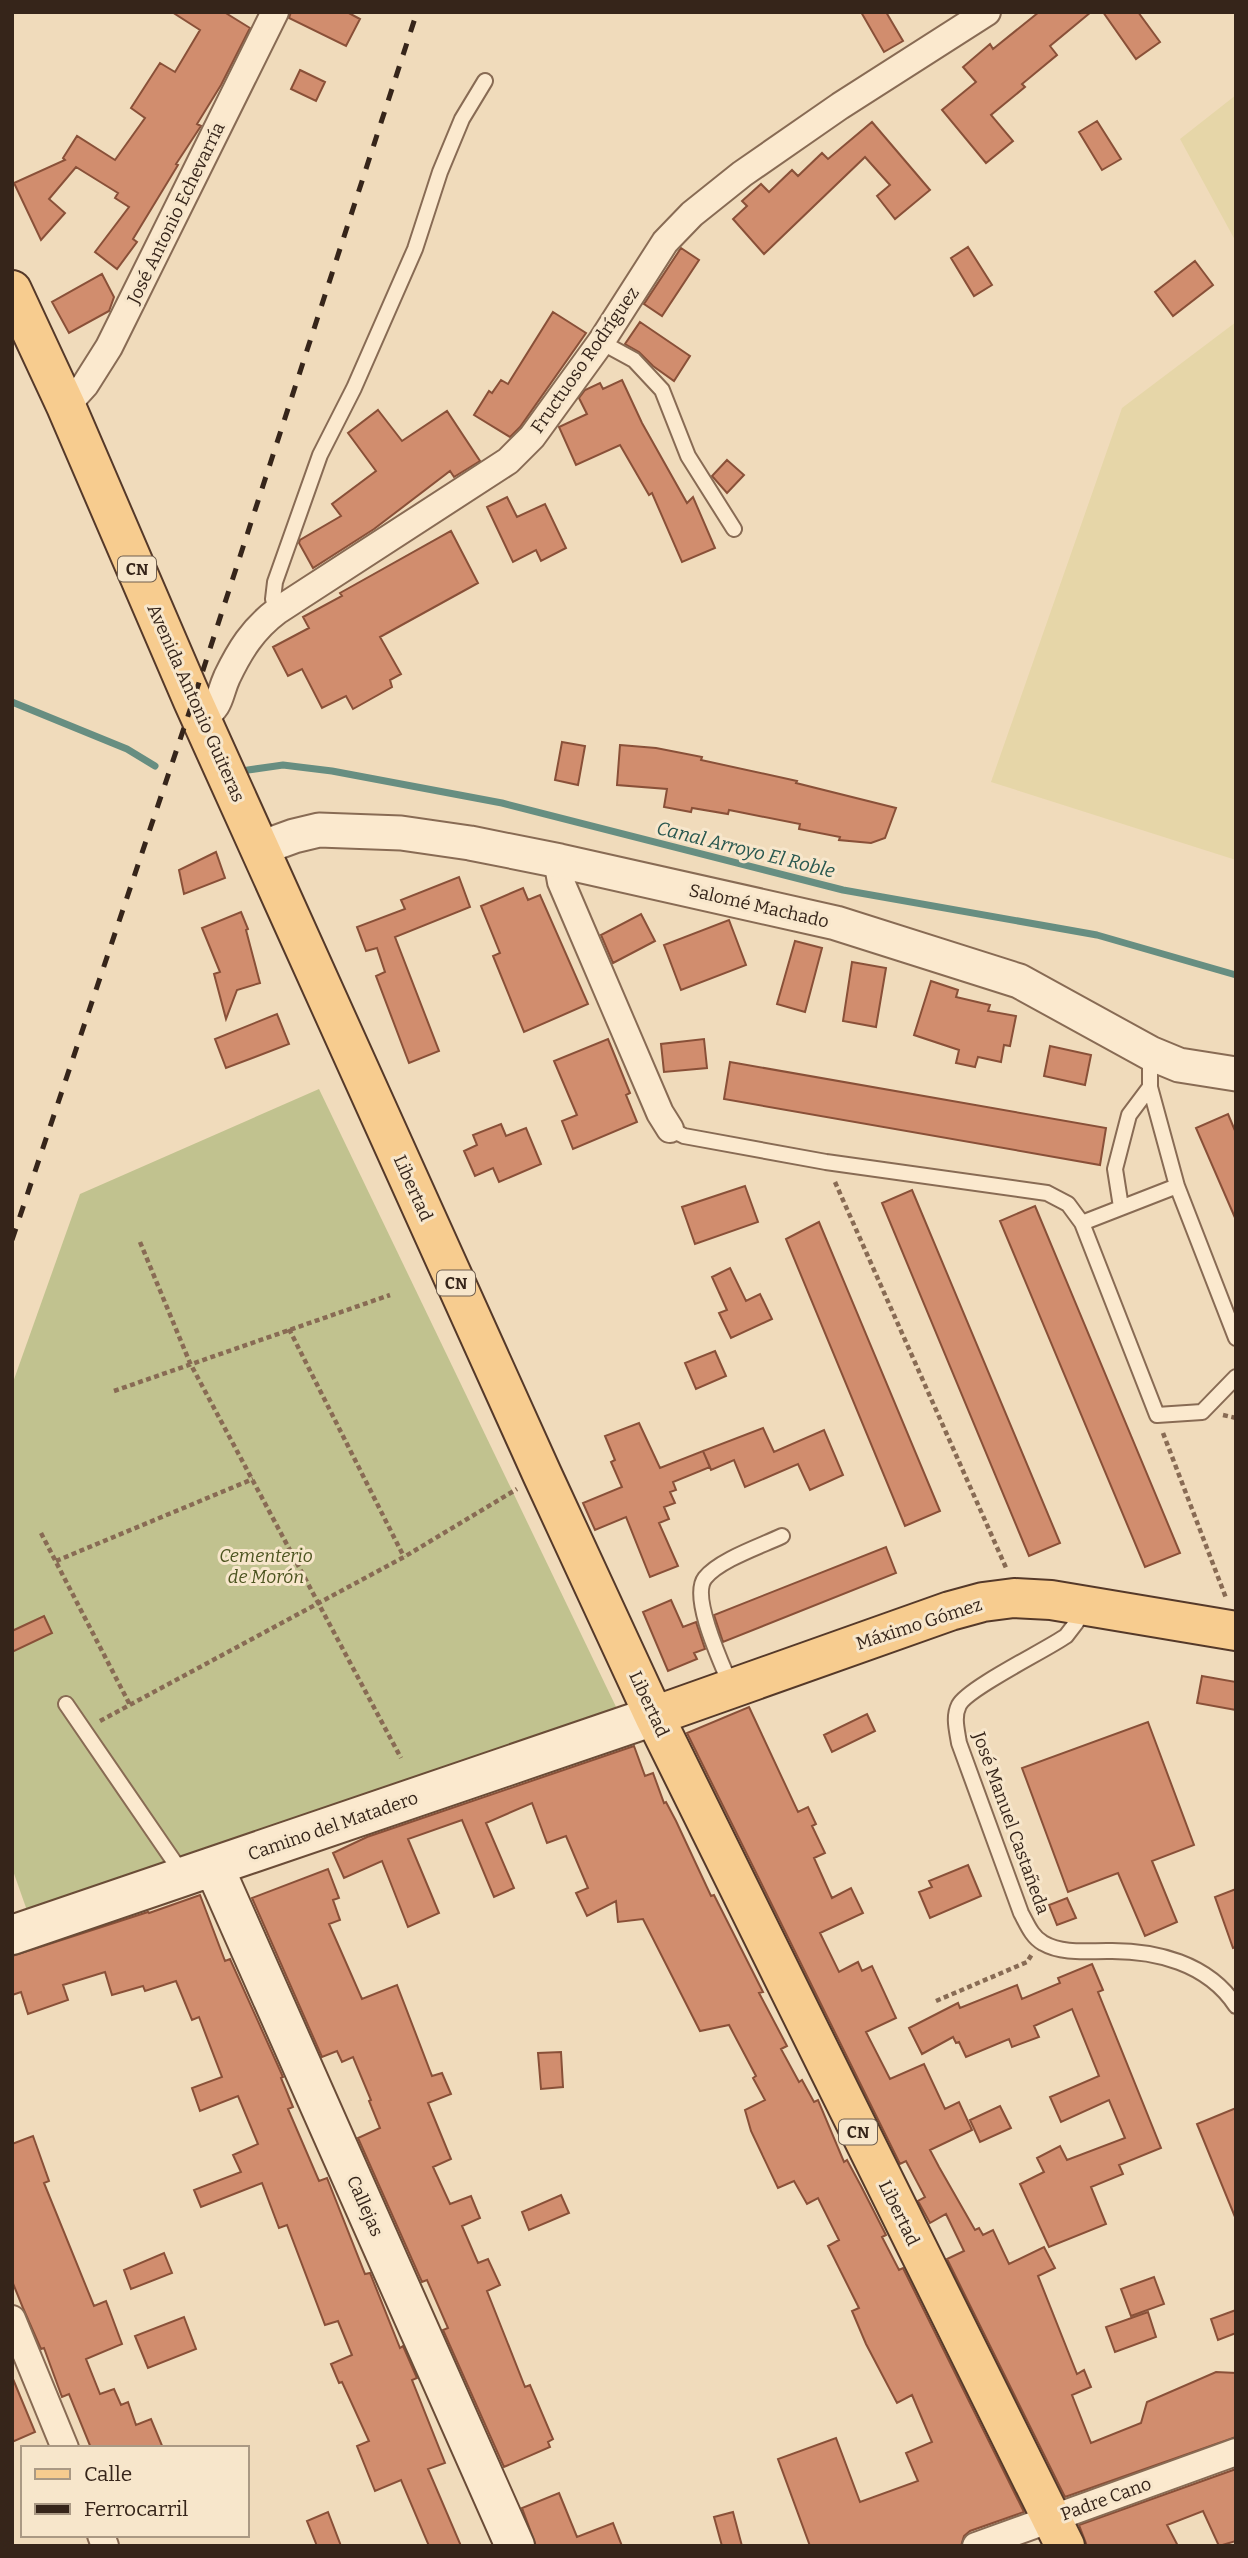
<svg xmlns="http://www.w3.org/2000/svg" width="1248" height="2558" font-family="Bitter,serif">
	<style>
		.farmland { fill: #e6d6a8 }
		.cemetery { fill: #c1c28f }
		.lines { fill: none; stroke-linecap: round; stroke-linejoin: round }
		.stream { stroke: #678e81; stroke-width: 7 }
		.building { fill: #d18d6e; stroke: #895038; stroke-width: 2 }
		.service-casing { stroke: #886b54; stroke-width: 18 }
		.minor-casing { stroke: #886b54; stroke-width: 30 }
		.tertiary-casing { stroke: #886b54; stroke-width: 37 }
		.secondary-casing { stroke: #6a4c37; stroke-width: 42 }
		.primary-casing { stroke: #553929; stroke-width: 42 }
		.path { stroke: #886b54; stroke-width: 4.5; stroke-dasharray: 5 3.5; stroke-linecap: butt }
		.service { stroke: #fbe9ce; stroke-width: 14 }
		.minor { stroke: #fbe9ce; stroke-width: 26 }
		.tertiary { stroke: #fbe9ce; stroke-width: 33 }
		.secondary { stroke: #fbe9ce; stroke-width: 38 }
		.primary { stroke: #f7cc8f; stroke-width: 38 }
		.rail { stroke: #36251a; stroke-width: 5; stroke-dasharray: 12 12; stroke-linecap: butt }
		.labels { text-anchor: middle; stroke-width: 6; stroke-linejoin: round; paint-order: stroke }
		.shield { fill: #f7e6cb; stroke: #705f4f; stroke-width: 2 }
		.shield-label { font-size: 16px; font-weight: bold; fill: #36251a }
		.street-label { font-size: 18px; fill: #36251a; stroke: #f7e6cb }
		.park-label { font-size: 18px; font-style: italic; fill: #4c541f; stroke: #f7e6cb }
		.water-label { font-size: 19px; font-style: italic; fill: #28574f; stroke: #f7e6cb }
	</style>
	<rect width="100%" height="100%" fill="#f0dbbb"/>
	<path class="farmland" d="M1236,95V242L1180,139Z
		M1236,322V860L991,782L1122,408Z"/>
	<path class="cemetery" d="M319,1089L619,1713L30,1919L12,1868V1385L80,1194Z"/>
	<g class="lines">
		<path class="stream" d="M12,702L127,749L155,766
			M248,770L283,765L332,771L502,803L843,890L1097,935L1236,975"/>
	</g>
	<path class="building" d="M172,12H224L250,28L221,85L197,124L201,126L199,129L176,164L178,165L133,239L137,242L117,269L95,252L129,207L115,198L118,193L76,167L49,199L65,213L41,240L14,183L65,160L63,158L77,136L115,160L145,118L131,108L160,63L175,72L200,30Z
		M291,12H347L360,19L346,46L289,18Z
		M861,12H886L903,41L884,52Z
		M1039,12H1091L1050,46L1057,55L1022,84L1025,87L991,115L1013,141L986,163L942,110L976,82L963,67L990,44L993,49Z
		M1103,12H1138L1160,42L1136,59Z
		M300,70L325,82L316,101L291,89Z
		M1097,121L1121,159L1102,170L1079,132Z
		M872,122L930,190L895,219L877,196L890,185L865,157L764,254L733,219L747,206L742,201L761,184L769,192L792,170L798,176L822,153L828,159Z
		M968,247L992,285L974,296L951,258Z
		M681,248L699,260L662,316L644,304Z
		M1195,261L1213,285L1173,316L1155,292Z
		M102,274L114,297L109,311L69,333L52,302Z
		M553,312L586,333L520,427L510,437L474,415L489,391L492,393L501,380L508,384Z
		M640,322L690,356L674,381L653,366L639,352L625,344Z
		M622,380L642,423L687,503L693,497L715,548L682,562L652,493L649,495L620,445L576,465L559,427L587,414L579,398L585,390L600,383L603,389Z
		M378,410L402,441L447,411L480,461L454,477L450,471L374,529L313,568L299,543L300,540L341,516L332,504L376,471L348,433Z
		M727,460L744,475L727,493L712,476Z
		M507,497L517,517L545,504L566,548L541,561L536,550L513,562L487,507Z
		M451,531L478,583L380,637L401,674L390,680L392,687L353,709L346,696L322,708L302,669L288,676L273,647L309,628L303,617L342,596L340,593Z
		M562,742L585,746L578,785L555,780Z
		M620,745L656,748L702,757L701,760L797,781L796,783L896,808L885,838L871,843L839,840L840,837L799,829L800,824L729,810L728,814L692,808L691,812L664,807L667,789L617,785Z
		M216,852L225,878L184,894L179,870Z
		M459,877L470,907L395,937L439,1051L409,1063L376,976L385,972L377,948L366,951L357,927L405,909L401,900Z
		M523,888L528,900L540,895L588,1004L524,1032L493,956L500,953L481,906Z
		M241,912L248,929L246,930L260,983L237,990L226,1019L214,974L220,972L202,928Z
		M641,914L655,941L613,963L601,935Z
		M729,920L746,965L681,990L664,945Z
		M795,941L822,948L805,1012L777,1004Z
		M852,962L886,968L876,1027L843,1021Z
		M931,981L958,990L956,997L990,1005L988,1011L1016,1016L1010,1046L1004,1045L1001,1062L978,1057L975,1067L956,1063L959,1050L914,1035Z
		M277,1014L289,1044L226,1068L215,1039Z
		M608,1039L630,1093L626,1095L637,1122L573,1149L562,1121L577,1115L554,1061Z
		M704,1039L707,1068L664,1072L661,1044Z
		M1050,1046L1091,1055L1085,1085L1044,1076Z
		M730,1062L1106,1128L1100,1165L724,1099Z
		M1228,1114L1236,1133V1220L1196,1128Z
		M501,1124L506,1136L526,1128L541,1164L499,1182L493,1168L475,1176L464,1151L477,1145L473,1135Z
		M745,1186L758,1222L695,1244L682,1207Z
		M912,1190L1060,1543L1029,1556L882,1203Z
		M1035,1206L1180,1553L1145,1567L1000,1221Z
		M819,1222L940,1511L905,1526L786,1239Z
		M730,1268L746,1301L760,1294L772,1319L731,1338L719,1313L727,1310L712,1277Z
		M715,1351L726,1376L696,1389L685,1363Z
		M639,1423L660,1468L703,1451L710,1467L673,1482L676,1490L670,1492L675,1503L664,1507L669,1519L659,1523L678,1566L650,1577L626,1517L595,1530L583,1503L622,1487L611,1462L615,1460L605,1436Z
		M763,1428L774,1452L824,1430L843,1475L810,1490L798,1464L745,1487L734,1460L711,1470L703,1451Z
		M886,1547L896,1573L723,1642L714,1615Z
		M671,1600L683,1627L696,1622L705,1649L694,1653L697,1659L668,1671L643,1612Z
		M44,1616L52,1633L12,1652V1631Z
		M1202,1676L1236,1682V1710L1197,1703Z
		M749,1707L798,1812L808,1807L816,1824L812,1826L825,1853L814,1858L832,1898L851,1888L863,1913L820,1933L839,1972L858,1962L862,1971L872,1966L896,2018L866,2032L890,2079L924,2064L945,2109L959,2102L972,2130L930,2150L939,2167L975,2230L979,2228L983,2235L993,2230L1009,2264L1044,2247L1055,2268L1038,2276L1077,2374L1084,2370L1091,2387L1072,2395L1091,2443L1141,2423L1147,2402L1216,2372L1236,2373V2437L1065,2497L947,2259L964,2251L946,2214L930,2223L918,2201L925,2197L906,2161L900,2164L687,1733Z
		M867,1714L875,1731L832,1752L824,1735Z
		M1148,1722L1194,1845L1152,1861L1177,1922L1145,1936L1118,1873L1068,1892L1022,1768Z
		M634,1746L645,1776L653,1773L664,1803L666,1802L676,1821L711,1896L714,1895L763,1992L759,1993L787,2046L781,2049L799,2082L802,2080L814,2102L818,2100L844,2162L847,2160L861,2186L886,2235L882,2237L899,2270L903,2268L1024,2512L970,2531L964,2536L961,2546H810L778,2459L836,2438L860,2502L918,2481L906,2453L932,2442L912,2395L897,2403L866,2344L852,2311L859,2308L828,2246L839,2240L818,2198L807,2204L794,2181L778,2188L751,2131L745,2110L765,2100L753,2078L756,2076L729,2025L700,2031L643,1919L618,1922L616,1901L587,1916L576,1893L588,1888L566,1836L547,1843L532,1803L486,1823L514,1888L494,1897L462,1820L408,1839L439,1913L408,1927L382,1861L344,1878L333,1853L367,1837Z
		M968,1865L981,1896L930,1918L919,1892L932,1887L929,1881Z
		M328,1869L339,1898L333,1900L340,1920L329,1924L362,1999L397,1985L432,2076L442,2073L451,2094L428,2103L451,2159L433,2167L450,2204L471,2196L480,2218L462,2226L478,2263L488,2259L500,2285L487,2291L525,2387L530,2385L553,2439L548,2442L550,2447L504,2467L443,2330L448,2328L427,2280L422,2282L358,2138L380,2128L369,2101L371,2100L353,2057L342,2062L337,2051L322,2057L252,1898Z
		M1236,1889V1947L1233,1948L1215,1897Z
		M200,1895L225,1961L230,1959L283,2077L281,2078L293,2107L288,2109L319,2181L327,2178L365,2274L370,2273L400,2348L403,2346L417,2378L412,2380L445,2463L428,2469L461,2546H429L401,2480L375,2491L357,2446L369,2441L342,2382L339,2383L331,2364L352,2355L338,2321L325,2325L287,2225L279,2228L262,2183L201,2207L194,2190L241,2172L233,2155L258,2144L238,2096L200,2111L192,2088L222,2077L199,2017L192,2020L176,1981L145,1991L143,1986L112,1995L105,1972L63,1985L68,2000L28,2014L21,1992L12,1995V1956L148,1912L149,1913Z
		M1067,1898L1076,1918L1057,1925L1049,1905Z
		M1092,1964L1103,1990L1098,1992L1161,2148L1119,2165L1123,2174L1091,2187L1106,2224L1049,2247L1020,2184L1044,2172L1037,2158L1060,2146L1067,2160L1125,2138L1109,2100L1061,2122L1050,2097L1099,2076L1072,2009L1034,2026L1039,2037L1012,2047L1009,2039L966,2057L959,2042L956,2043L953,2037L922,2054L909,2028L958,2003L960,2008L1017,1985L1022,1999L1060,1983L1058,1978Z
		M561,2052L563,2087L541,2089L538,2053Z
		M1000,2106L1011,2128L980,2142L970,2120Z
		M1236,2108V2217H1235L1197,2124Z
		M33,2136L49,2181L44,2183L94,2306L106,2301L122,2344L86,2359L100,2394L114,2389L121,2405L128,2402L136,2425L151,2419L163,2448H91L69,2394L62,2397L44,2348L41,2349L23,2308L12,2281V2144Z
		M561,2195L569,2213L529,2230L522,2212Z
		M164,2253L172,2273L131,2289L124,2270Z
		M1154,2277L1164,2304L1131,2316L1121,2289Z
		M1236,2310V2333L1218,2340L1211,2319Z
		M1148,2312L1156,2337L1115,2352L1106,2327Z
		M184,2317L196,2349L148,2368L135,2336Z
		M13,2379L35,2432L12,2442V2380Z
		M1236,2469V2541L1219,2546L1203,2511L1167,2525L1178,2546H1087L1079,2525Z
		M559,2493L577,2537L613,2523L622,2546H536L522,2508Z
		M328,2512L341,2546H317L307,2521Z
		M733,2512L742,2546H722L714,2517Z"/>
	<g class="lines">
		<g class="service-casing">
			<path id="service" d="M601,342L634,360L662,390L688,456L734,529
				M277,611L273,599L275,582L320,455L354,388L415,249L440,172L462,119L485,81
				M1150,1054V1087L1177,1186L1236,1338
				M670,1129L684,1136L826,1162L1047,1193L1068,1204L1082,1223L1157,1415L1202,1412L1236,1377
				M1121,1207L1115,1169L1129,1115L1150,1087
				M1082,1223L1177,1186
				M1084,1607L1076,1623L1066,1636C1046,1650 968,1688 959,1705C953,1717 957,1730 959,1743L1021,1913C1027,1924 1032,1937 1043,1943C1062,1954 1086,1951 1107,1951C1155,1950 1208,1963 1236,2006
				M731,1686C722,1664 690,1597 705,1578C719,1560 761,1546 782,1536
				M66,1704L184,1876"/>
		</g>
		<g class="minor-casing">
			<path id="minor" d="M66,406L85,385L109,347L275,12
				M202,719C222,705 218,697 227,677C240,650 253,629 277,611L508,461L532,437L601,342L665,242L692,214L742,174L840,106L987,12
				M560,861L559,871L561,882L660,1113L670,1129
				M12,2319L65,2448
				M101,2535L105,2546
				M976,2546L1236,2452"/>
		</g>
		<g class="tertiary-casing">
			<path id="tertiary" d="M261,848L294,836L319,830L401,833L470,843L560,861L836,923L1019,981L1150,1053L1179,1065L1236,1074"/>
		</g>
		<g class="secondary-casing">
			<path id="secondary" d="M214,1867L515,2546
				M12,1935L654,1716"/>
		</g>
		<g class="primary-casing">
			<path id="primary" d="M12,290L66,406L193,701L542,1474L654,1716L1065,2546
				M654,1716L950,1611L983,1602L1014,1598L1051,1600L1236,1631"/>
		</g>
		<path class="path" d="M835,1182L1007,1570
			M140,1242L190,1363L401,1758
			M289,1329L404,1557
			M114,1391L390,1295
			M1223,1415L1236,1418
			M1163,1433L1226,1598
			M41,1533L130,1705
			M56,1561L253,1479
			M100,1721L404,1557L517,1489
			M936,2001L1027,1962L1032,1954"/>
		<use href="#service" class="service"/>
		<use href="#minor" class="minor"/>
		<use href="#tertiary" class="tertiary"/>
		<use href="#secondary" class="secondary"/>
		<use href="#primary" class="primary"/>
		<path class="rail" d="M12,1240L193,701L417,12"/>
	</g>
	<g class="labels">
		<g class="shield">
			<rect x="118" y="556.5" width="38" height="25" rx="5"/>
			<rect x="437" y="1270.5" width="38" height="25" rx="5"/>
			<rect x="839" y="2119.5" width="38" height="25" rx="5"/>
		</g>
		<g class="shield-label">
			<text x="137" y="575">CN</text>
			<text x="456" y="1289">CN</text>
			<text x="858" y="2138">CN</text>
		</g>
		<g class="street-label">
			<text transform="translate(176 213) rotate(-64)" y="6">José Antonio Echevarría</text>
			<text transform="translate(585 360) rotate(-55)" y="6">Fructuoso Rodríguez</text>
			<text transform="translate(196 703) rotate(66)" y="6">Avenida Antonio Guiteras</text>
			<text transform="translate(759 906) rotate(13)" y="6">Salomé Machado</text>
			<text transform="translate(413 1188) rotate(66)" y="6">Libertad</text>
			<text transform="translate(919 1624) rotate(-18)" y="6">Máximo Gómez</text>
			<text transform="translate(649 1704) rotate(65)" y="6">Libertad</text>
			<text transform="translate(1011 1823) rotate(70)" y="6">José Manuel Castañeda</text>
			<text transform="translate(333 1826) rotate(-19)" y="6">Camino del Matadero</text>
			<text transform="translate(365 2206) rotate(66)" y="6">Callejas</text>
			<text transform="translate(899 2213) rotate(64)" y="6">Libertad</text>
			<text transform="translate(1106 2499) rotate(-20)" y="6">Padre Cano</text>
		</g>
		<g class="park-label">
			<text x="266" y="1562">Cementerio<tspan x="266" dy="21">de Morón</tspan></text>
		</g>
		<g class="water-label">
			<text transform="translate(746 849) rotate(14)" y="7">Canal Arroyo El Roble</text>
		</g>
	</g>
	<rect width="1248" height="2558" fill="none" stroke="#36251a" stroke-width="28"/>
	<rect x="21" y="2446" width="228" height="91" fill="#f7e6cb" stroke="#aa9984" stroke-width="2"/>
	<rect x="35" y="2469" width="35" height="10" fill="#f7cc8f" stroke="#aa9984" stroke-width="2"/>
	<text x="84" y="2481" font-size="21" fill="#36251a">Calle</text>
	<rect x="35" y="2504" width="35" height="10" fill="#36251a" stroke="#aa9984" stroke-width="2"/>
	<text x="84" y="2516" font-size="21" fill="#36251a">Ferrocarril</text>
</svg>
